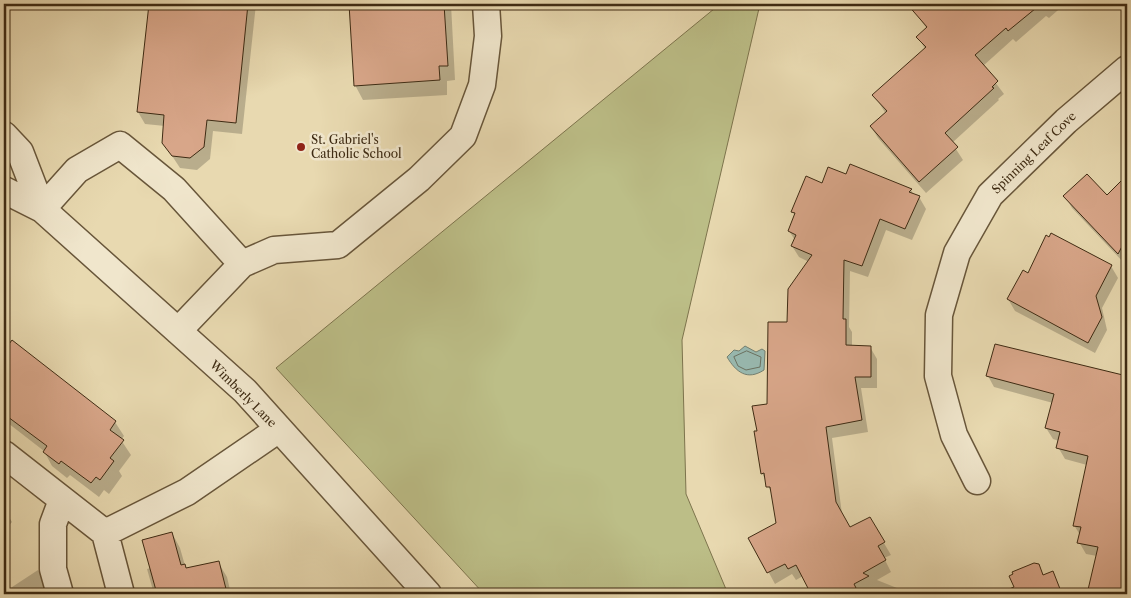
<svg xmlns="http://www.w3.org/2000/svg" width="1131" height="598" font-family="'Libre Caslon Text',serif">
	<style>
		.green { fill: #bcbe87; stroke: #7d744d }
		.water { fill: #98b9b0; stroke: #748071 }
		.shadow { fill: #0003 }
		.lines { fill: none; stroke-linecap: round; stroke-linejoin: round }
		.shore { stroke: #6b7262; stroke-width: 1 }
		.building { fill: #d8a689; stroke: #3e2b13 }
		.minor-casing { stroke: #68563a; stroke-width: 29 }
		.minor { stroke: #f0e6cc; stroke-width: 26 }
		.poi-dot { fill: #8f2418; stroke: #f0e6cc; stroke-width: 2 }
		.labels { text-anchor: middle; stroke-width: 5; stroke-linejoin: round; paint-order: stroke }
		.poi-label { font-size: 12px; fill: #3e2b13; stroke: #f0e6cc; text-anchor: start }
		.street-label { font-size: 12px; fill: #3e2b13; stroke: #f0e6cc }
	</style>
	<rect width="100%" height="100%" fill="#e8d9b0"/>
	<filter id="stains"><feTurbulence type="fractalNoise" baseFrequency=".004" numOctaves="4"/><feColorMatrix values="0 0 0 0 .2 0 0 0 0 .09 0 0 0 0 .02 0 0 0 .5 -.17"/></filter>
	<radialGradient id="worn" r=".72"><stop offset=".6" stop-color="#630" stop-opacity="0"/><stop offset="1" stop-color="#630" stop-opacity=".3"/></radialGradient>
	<path class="green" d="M720,4H760L682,340L686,494L728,594H484L276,368Z"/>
	<path class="water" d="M745,346L756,352L762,349L765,351L764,370C747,381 736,372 727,357L734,350L739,351Z"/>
	<path class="shadow" d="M150,4H256L242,134L213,131L210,159L197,170L180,168L163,142L165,126L145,124L138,112Z
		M350,4H451L455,80L447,81V95L363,100L355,85Z
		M919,4H1065L1049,18L1046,16L1016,42L1013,39L983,66L1004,94L998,99L999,100L952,143L963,160L926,193L878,138L871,127L886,114L874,95L925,49L918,37L927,29L913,9Z
		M846,176L911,190L914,195L919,197L926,209L912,240L886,230L868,277L850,271L849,327L852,332V346L870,347L877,359V388H861L868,432L832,438L842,514L850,529L869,518L891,555L884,558L891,572L877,580L912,594H813L803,576L796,580L792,574L775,584L750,538L777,524L773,496L762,473L758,432L768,405L789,323L809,262L799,257L792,246L795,240L789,231L795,216L793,212L822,184Z
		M1127,177V260L1125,264L1072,208L1065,196H1107Z
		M1049,238L1111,266L1118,278L1102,308L1107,330L1095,353L1015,311L1008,299L1028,274Z
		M4,336L115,422L124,436L121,440L131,455L119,471L122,476L109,494L104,490L99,497L70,475L67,478L52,466L44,451L4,420Z
		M996,345L1127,378V428L1113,485L1127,488V594H1088L1097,556L1086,554L1079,542L1080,535L1074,525L1087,465L1065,459L1058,447L1059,441L1053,439L1046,428L1053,403L994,387L988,376Z
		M4,509L12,522L7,528L10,532L4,541Z
		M172,533L180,548L186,569L218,562L227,577L231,594H154L147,569L151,568Z
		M1038,565L1044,576L1052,572L1063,594H1018L1011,577Z
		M38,570L46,584L48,594H4V588L6,591Z"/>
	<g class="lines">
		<path class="shore" d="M747,351L761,357L760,367L746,370L738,366L734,357Z"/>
	</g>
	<path class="building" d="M149,4H248L236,123L207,120L204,147L190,158L172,156L162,143L164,115L137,112Z
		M349,4H444L448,66H439L440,80L354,86Z
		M907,4H1041L1008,31L1006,28L975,55L998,81L992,87L994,88L945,133L958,147L919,182L870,126L887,111L872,95L926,47L916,37L927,27Z
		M850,164L912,189L909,192L920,196L905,229L880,219L862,266L844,260L843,319H846V345L871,346V377H855L862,420L826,427L836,502L850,527L870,517L885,542L878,546L886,560L863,573L869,576L854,584L856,588L844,594H811L796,565L788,569L785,564L767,573L748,538L776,523L770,487H766L764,473L761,474L754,431H757L752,406L767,404L768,322H787L788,289L812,255L791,246L796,235L788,231L795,213L791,212L806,176L822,183L828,167L846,174Z
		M1087,174L1107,195L1127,175V237L1118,254L1063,196Z
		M1051,233L1112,265L1096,296L1102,317L1088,343L1007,299L1023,270L1028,273L1046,235L1049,237Z
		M12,340L116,421L110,430L124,440L110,458L114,461L100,480L96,477L91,483L61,461L59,464L43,452L47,446L4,414V351Z
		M995,344L1127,376V594H1087L1098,547L1077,543L1081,527L1073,526L1088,456L1056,448L1060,432L1045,428L1054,394L986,376Z
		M172,532L181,565L185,564L186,568L219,561L226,589L221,590L222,594H157L142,540Z
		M1034,563L1039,564L1043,575L1053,571L1062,594H997L1014,587L1009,576L1013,574L1012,572Z"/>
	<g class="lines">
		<g class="minor-casing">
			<path id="minor" d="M4,135L20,152L42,209
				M4,190L42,209L245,391L428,594
				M42,209L77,170L120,145L174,189L242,264
				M178,331L242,264L274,250L338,245L419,179L463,136L482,85L488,36L486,4
				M4,454L105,533L121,594
				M977,481L954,435L938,376L939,315L957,253L990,195L1066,121L1127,69
				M105,533L187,492L279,429
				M60,594L53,569V524L62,500"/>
		</g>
		<use href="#minor" class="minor"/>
	</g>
	<circle class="poi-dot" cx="301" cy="147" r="5"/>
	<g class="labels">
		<g class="poi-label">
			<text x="311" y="144">St. Gabriel's<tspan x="311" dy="14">Catholic School</tspan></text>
		</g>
		<g class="street-label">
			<text transform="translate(1034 153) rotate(-44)" y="4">Spinning Leaf Cove</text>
			<text transform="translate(243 394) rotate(45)" y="4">Wimberly Lane</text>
		</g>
	</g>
	<rect width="1131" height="598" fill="none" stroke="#e8d9b0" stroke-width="20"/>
	<rect x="5" y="5" width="1121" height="588" fill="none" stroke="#3e2b13" stroke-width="2.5"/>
	<rect x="10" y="10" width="1111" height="578" fill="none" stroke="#3e2b13"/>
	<rect width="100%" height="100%" filter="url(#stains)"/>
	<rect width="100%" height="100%" fill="url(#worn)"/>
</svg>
